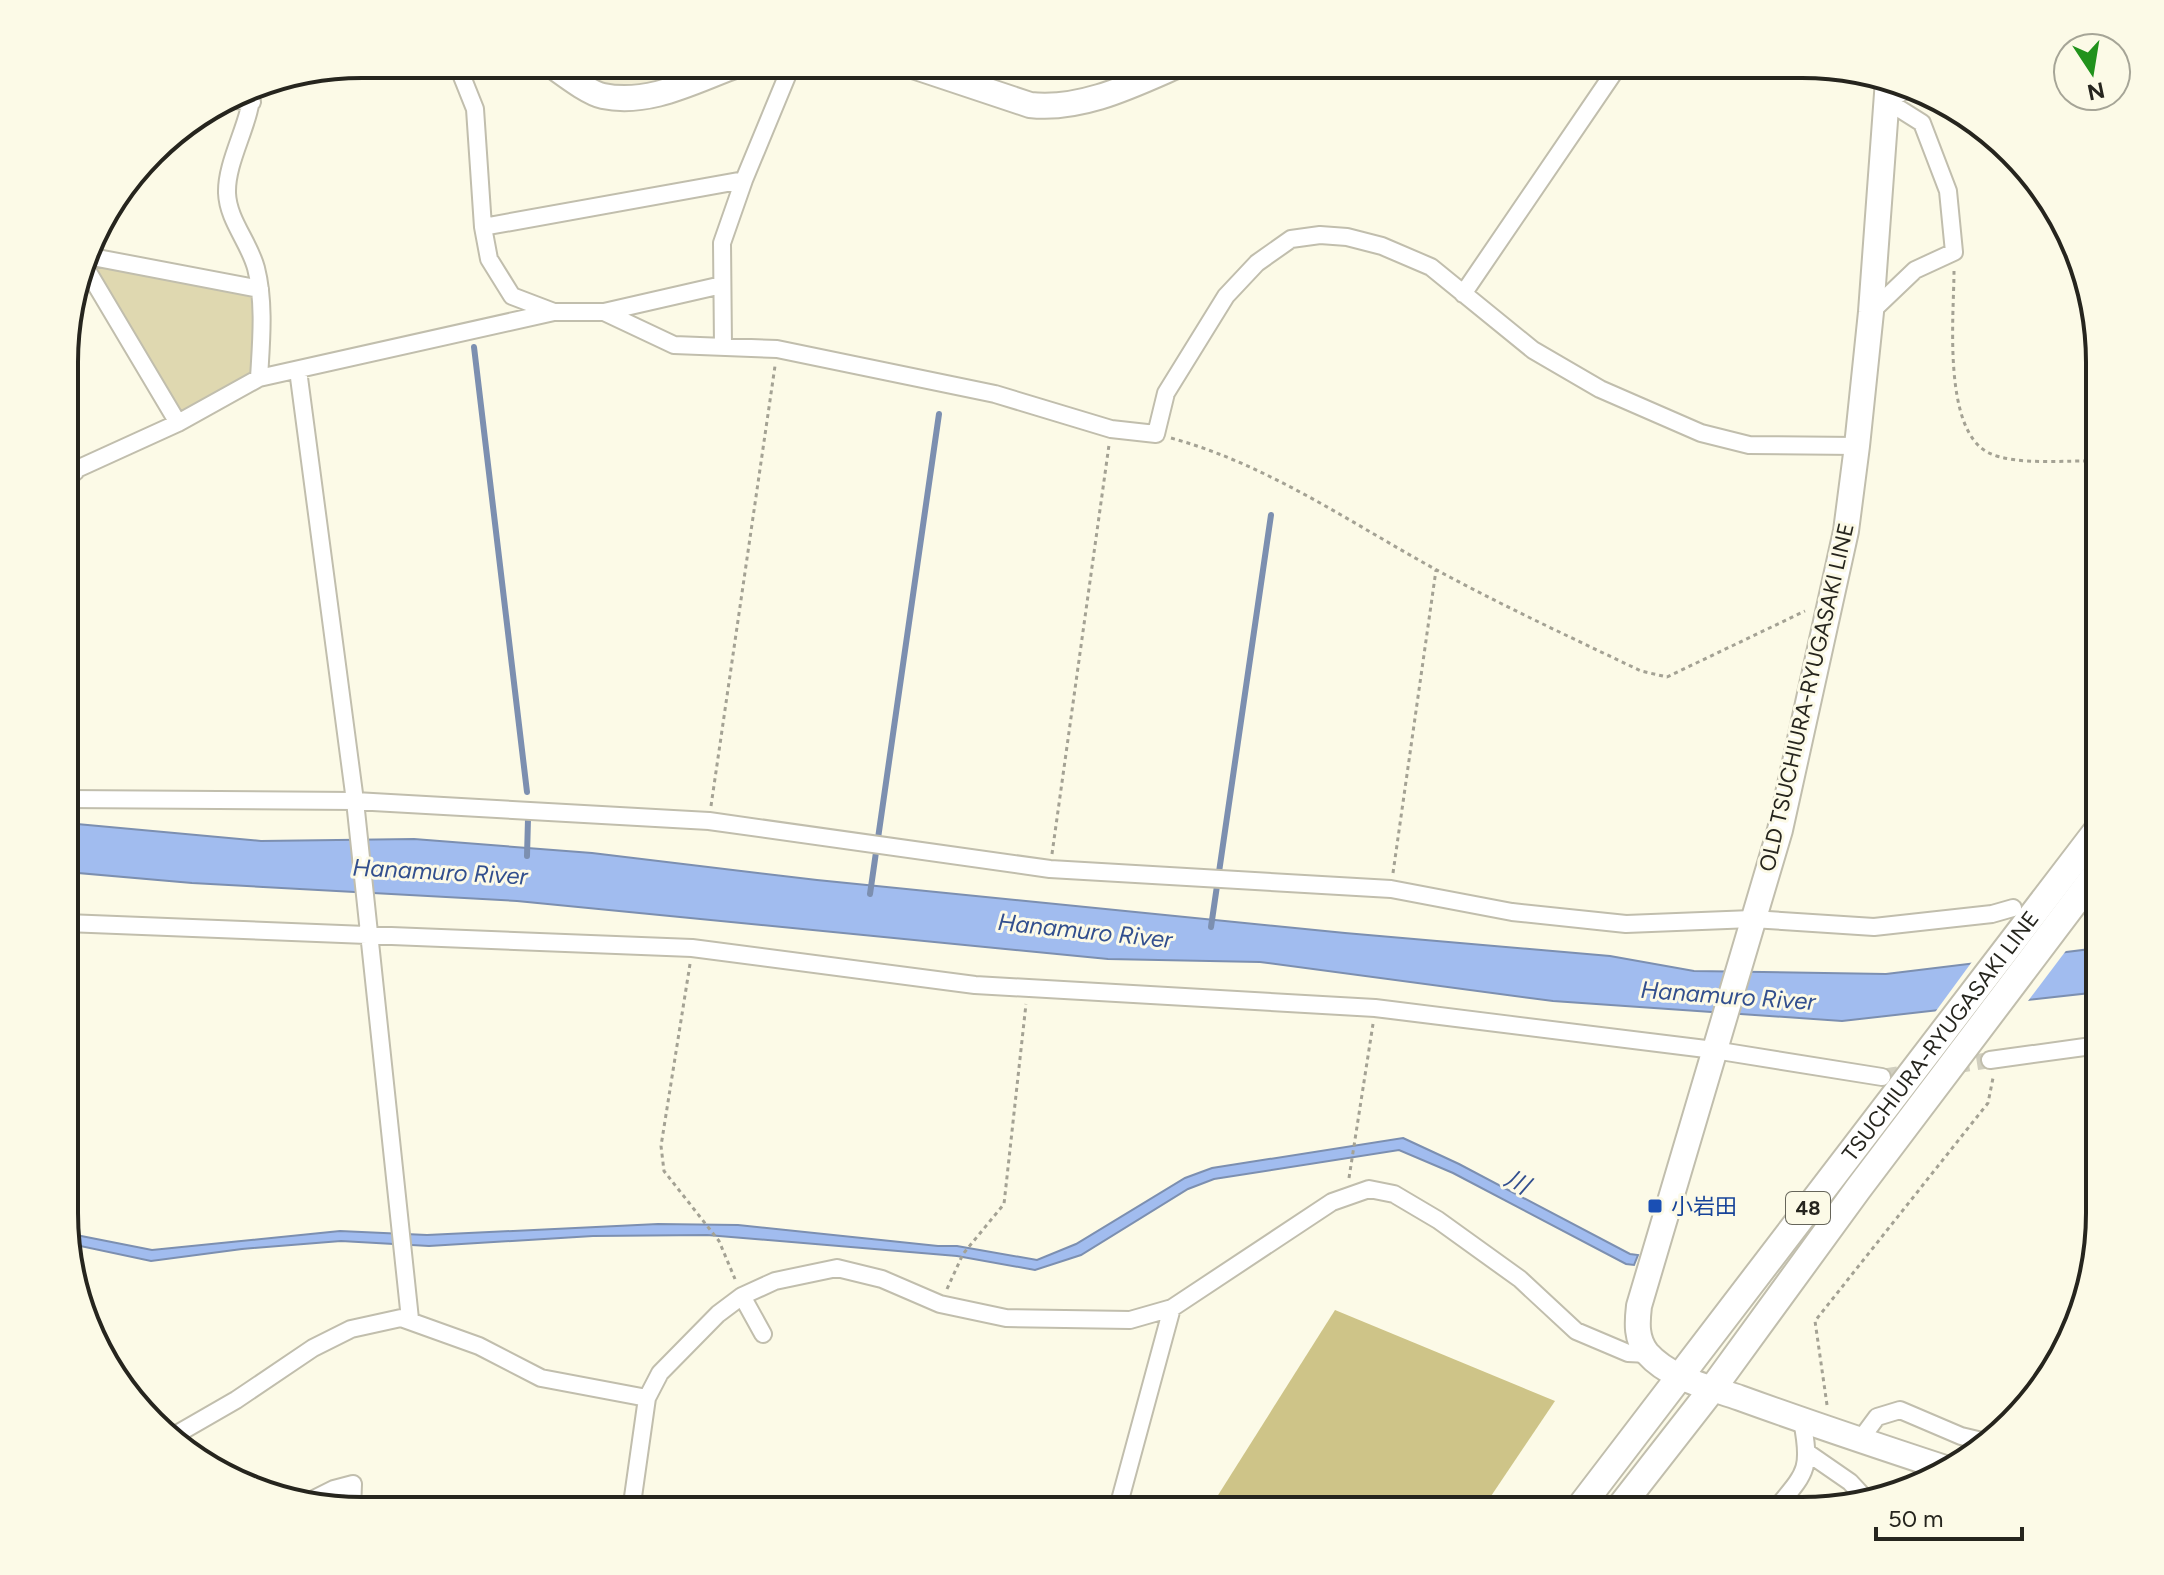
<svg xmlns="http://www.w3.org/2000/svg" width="2164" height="1575" font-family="Figtree,'Noto Sans JP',sans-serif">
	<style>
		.built { fill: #f1edd4 }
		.green { fill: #dfd8b0 }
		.forest { fill: #cec488 }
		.water { fill: #a1bcef; stroke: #7c8fb0; stroke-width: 2 }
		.pier { fill: #fcfae7 }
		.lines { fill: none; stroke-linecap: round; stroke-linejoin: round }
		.stream { stroke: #7c8fb0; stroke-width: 6 }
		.street-tunnel { stroke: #d1cfbf; stroke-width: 16; stroke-dasharray: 16 8; stroke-linecap: butt }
		.street-casing { stroke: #c1bead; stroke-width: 20 }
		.secondary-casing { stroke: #c1bead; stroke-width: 28 }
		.primary-casing { stroke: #c1bead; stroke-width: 30 }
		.path { stroke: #a4a294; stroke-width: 3; stroke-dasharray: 4 4; stroke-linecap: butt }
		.street { stroke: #fff; stroke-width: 16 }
		.secondary { stroke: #fff; stroke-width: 24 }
		.primary { stroke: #fff; stroke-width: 26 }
		.transit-dot { fill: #1a4fb4; stroke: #fcfae7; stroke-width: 3 }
		.labels { text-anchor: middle; stroke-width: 6; stroke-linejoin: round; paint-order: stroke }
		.shield { fill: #fcfae7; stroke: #66655a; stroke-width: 2 }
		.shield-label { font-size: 20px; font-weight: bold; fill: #26251e }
		.street-label { font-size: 22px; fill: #26251e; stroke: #fcfae7 }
		.transit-label { font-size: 22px; fill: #164399; stroke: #fcfae7; text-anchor: start }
		.water-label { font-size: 24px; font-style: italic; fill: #324f8e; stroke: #fcfae7 }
		.rim { fill: none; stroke: #26251e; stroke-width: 4 }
	</style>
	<rect width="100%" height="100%" fill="#fcfae7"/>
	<path class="built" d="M550,64H740L601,96Z"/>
	<path class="green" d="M87,256L260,289L259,378L178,423Z"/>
	<path class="forest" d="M1335,1310L1555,1401L1481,1511H1208Z"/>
	<path class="water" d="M66,823L261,841L414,839L592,853L817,880L1345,933L1610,956L1694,971L1886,974L2099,948V992L1842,1021L1553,1001L1260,962L1108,959L517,901L192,883L67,872Z
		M1403,1138L1459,1164L1630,1254L1638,1255L1634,1265L1626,1264L1453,1173L1399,1150L1214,1179L1188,1189L1081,1255L1035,1270L957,1256L707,1235L593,1236L429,1246L341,1241L242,1249L151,1261L66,1243V1233L152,1250L340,1231L427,1235L658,1224L738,1225L938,1246H957L1037,1260L1076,1244L1185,1178L1212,1168Z"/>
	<path class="pier" d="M2068,948L2025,1005L1933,1015L1974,959Z"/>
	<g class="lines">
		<path class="stream" d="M474,347L527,792
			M527,856L528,819
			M870,894L939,414
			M1211,927L1271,515"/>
		<path class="street-tunnel" d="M1882,1077L1990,1060"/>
		<g class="street-casing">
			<path id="street" d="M457,64L475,109L483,227L489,259L512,296L554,312
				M252,86C253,120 226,159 227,193C228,220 249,242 256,268C265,303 261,343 259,378
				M228,99L252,102
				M483,227L744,180
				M87,256L260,289
				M84,265L178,423
				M1463,294L1619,65
				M604,312L674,345L777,349L995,394L1111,429L1156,434L1166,393L1226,296L1257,263L1291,239L1320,235L1347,237L1382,246L1431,267L1533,350L1600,389L1701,433L1749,445L1857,446
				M1871,312L1915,270L1954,252L1948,191L1922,123L1887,101L1913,86
				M723,346L722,243L744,180L792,64
				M298,370L355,801L410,1319
				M66,457L75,472
				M66,474L178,423L259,378L554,312H604L722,285
				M66,799L355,801L709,821L1050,869L1391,889L1512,912L1626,924L1752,919L1874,927L1992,914L2013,908
				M66,923L692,948L975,985L1375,1008L1714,1050L1882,1077
				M1990,1060L2099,1045
				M742,1296L763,1334
				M170,1438L236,1400L313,1348L351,1329L401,1318L479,1346L541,1378L647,1398
				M1860,1440L1877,1417L1900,1410L1961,1436L1982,1441
				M1808,1453L1850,1482L1864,1497
				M308,1502L334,1489L353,1484L352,1510
				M631,1511L647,1398L660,1373L718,1314L742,1296L775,1281L837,1268L882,1279L940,1304L1006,1318L1130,1320L1172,1308L1332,1202L1369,1189L1394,1194L1438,1220L1520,1279L1576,1331L1628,1353L1648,1354
				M1117,1511L1172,1308
				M1774,1511C1805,1473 1812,1471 1802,1421"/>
		</g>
		<g class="secondary-casing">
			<path id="secondary" d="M550,64C563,73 588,93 603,96C651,106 697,79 740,64
				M907,64L1030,105C1082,111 1135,84 1181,64
				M1888,80L1871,312L1857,446L1846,531L1780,830L1639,1306C1637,1323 1636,1339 1647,1353C1670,1379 1709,1387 1740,1398C1809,1423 1878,1446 1948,1469"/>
		</g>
		<g class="primary-casing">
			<g id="primary">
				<path id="s1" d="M1577,1511L2099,828"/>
				<path d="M1617,1511L1713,1388L1858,1189L2099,870"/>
			</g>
		</g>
		<path class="path" d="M1954,271C1954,315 1942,430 1989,453C2016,466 2069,460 2099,461
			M1171,438C1266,464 1348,521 1433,568C1501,605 1572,638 1641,671L1667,677L1805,611
			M711,806L775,366
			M1052,854L1109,445
			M1393,873L1436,570
			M690,964L661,1146L664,1171L719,1241L735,1279
			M1349,1178L1373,1024
			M947,1289L963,1254L1004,1204L1026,1004
			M1827,1405L1815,1321L1988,1103L1993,1078"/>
		<use href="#street" class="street"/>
		<use href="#secondary" class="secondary"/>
		<use href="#primary" class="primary"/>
	</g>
	<rect class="transit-dot" x="1647" y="1198" width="16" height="16" rx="4"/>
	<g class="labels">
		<rect class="shield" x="1786" y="1192" width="44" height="32" rx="6"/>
		<g class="shield-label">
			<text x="1808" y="1215">48</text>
		</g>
		<g class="street-label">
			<text transform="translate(1806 697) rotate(-77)" y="8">OLD TSUCHIURA-RYUGASAKI LINE</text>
			<text dy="8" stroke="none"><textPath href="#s1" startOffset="598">TSUCHIURA-RYUGASAKI LINE</textPath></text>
		</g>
		<g class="transit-label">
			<text x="1671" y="1214">小岩田</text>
		</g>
		<g class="water-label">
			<text transform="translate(440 872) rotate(3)" y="8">Hanamuro River</text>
			<text transform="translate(1085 931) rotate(6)" y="8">Hanamuro River</text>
			<text transform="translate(1728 996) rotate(4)" y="8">Hanamuro River</text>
			<text transform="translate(1517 1182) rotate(27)" y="8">川</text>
		</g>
	</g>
	<path d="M0 0H2164V1575H0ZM362 78H1802A284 284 0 0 1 2086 362V1213A284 284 0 0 1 1802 1497H362A284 284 0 0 1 78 1213V362A284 284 0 0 1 362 78Z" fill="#fcfae7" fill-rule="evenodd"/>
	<path class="rim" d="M362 78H1802A284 284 0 0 1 2086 362V1213A284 284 0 0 1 1802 1497H362A284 284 0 0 1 78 1213V362A284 284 0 0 1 362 78Z"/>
	<g transform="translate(2092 72) rotate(168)"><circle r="38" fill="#fcfae7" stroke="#a6a597" stroke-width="2"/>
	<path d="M0-6L14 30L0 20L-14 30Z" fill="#21921c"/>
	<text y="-12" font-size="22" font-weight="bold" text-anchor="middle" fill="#26251e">N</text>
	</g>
	<path d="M1876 1527v12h146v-12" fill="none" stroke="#26251e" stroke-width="4"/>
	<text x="1888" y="1527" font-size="24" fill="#26251e" stroke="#fcfae7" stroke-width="6" paint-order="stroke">50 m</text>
</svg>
